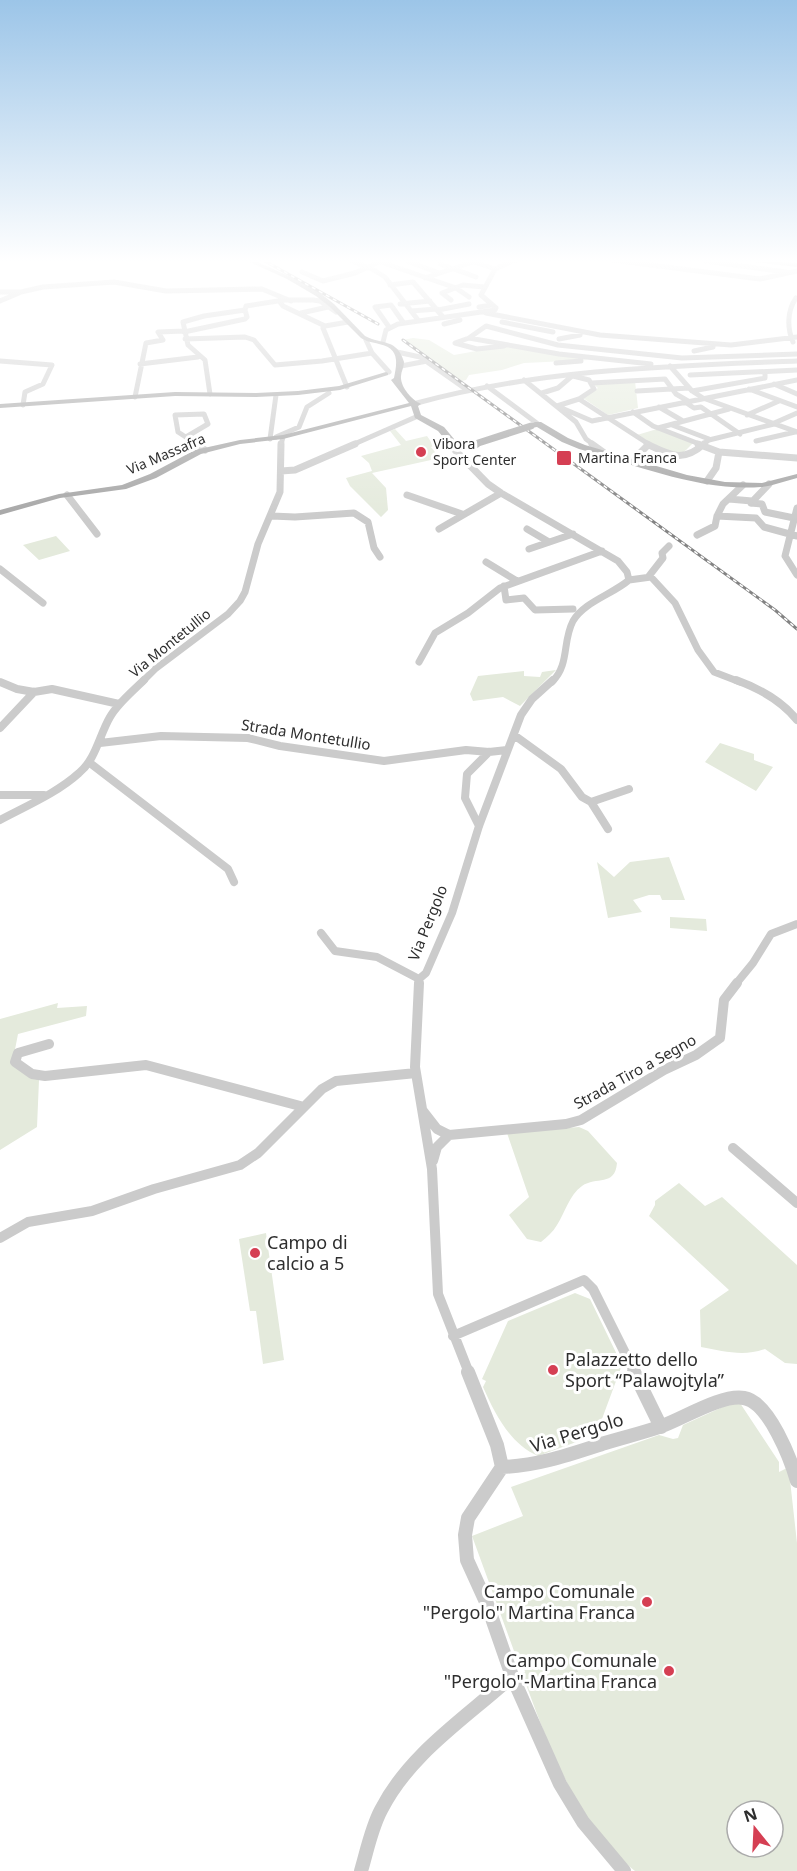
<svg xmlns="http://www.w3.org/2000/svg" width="797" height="1871" font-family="'Noto Sans',sans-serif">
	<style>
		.green { fill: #e4eadc; fill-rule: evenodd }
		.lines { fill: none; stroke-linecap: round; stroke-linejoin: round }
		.minor-far4 { stroke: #cbcbcb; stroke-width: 5 }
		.minor-far3 { stroke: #cbcbcb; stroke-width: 7 }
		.minor-far2 { stroke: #cbcbcb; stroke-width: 8 }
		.minor-far1 { stroke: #cbcbcb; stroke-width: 10 }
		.minor { stroke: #cbcbcb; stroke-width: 14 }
		.major { fill: #a6a6a6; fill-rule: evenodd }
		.rail-casing { stroke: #838383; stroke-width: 3 }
		.rail { stroke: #fff; stroke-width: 1.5; stroke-dasharray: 4; stroke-linecap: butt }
		.major-bridge-far1 { stroke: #a6a6a6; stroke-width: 7 }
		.major-bridge { stroke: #a6a6a6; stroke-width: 8 }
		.poi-dot { fill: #d53f53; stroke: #fff; stroke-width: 2 }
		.labels { text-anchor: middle; stroke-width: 6; stroke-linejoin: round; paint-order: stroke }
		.far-poi-label { font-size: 14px; fill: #2e2e2e; stroke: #fff; text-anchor: start }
		.far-street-label { font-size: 14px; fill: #2e2e2e; stroke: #fff }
		.street-label { font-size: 15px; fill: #2e2e2e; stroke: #fff }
		.near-poi-label { font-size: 18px; fill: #2e2e2e; stroke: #fff; text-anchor: start }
		.near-street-label { font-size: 18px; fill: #2e2e2e; stroke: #fff }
	</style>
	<rect width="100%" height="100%" fill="#fff"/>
	<path class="green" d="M413,338L429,340L454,355L504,346L588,360L524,363L502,370L469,375L466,380L462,381L403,340Z
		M635,381L638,408L608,415L583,398L598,388L592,383Z
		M395,429L406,441L427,436L434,446L431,447L440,458L372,473L386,488L388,510L381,517L350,486L346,478L372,471L369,463L361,456L401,445L390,431Z
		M657,429L693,443L683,453L665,451L637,435Z
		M56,536L70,551L39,560L23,545Z
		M556,670L520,706L503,697L473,701L470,694L478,676L524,671V676L540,677L542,672Z
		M720,743L754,754V760L773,767L756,791L705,762Z
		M669,857L685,900H662L660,895H649L633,900L642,912L608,918L597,862L614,877L630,862Z
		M670,917L706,919L707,931L670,928Z
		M58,1003L57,1008L87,1006L86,1016L18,1034L12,1065L39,1080L37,1127L0,1150V1019Z
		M579,1127L588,1131L617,1163C615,1187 596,1176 582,1186C569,1195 565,1213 557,1225C553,1232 547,1237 541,1242L527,1239L509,1215L529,1197L507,1133Z
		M679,1183L705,1206L722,1197L797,1265V1364L785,1363L765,1349C743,1357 723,1351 701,1347L700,1310L729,1290L649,1216L655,1205V1201Z
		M266,1233L284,1360L263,1364L256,1311H250L239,1239Z
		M575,1293L590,1299L622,1365L596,1435L592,1433L590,1437L538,1456C510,1444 495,1414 483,1387L486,1381L482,1379L508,1321Z
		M738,1400L779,1462V1472L787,1468L789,1471L797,1543V1871H635C577,1826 546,1740 522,1673L525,1672L522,1661L518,1662L472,1536L523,1516L511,1487L659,1435L673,1439L678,1438L683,1425ZM737,1811H773V1847H737Z"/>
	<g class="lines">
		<path class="minor-far4" d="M351,260L368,268
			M404,260L439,273
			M469,260L495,269
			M612,260L760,279L797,271
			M705,261L786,272
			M381,262L456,288L469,297
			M440,264L476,277
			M369,267L385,277L418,320
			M495,269L515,260
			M302,272L323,281L355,273L383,260
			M425,278L473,262
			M390,285L413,282L443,317
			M0,292H21L43,287L114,282L166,291L262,289L291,301
			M451,300L442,293L463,285L484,287
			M0,301L19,293
			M280,302L283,306L325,326L323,328L347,387
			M400,304L430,301
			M479,307L492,305
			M245,310L246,306L284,300H313L320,301L336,312
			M438,310L469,304
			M411,311L437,309
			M301,313L328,307
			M486,313L600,335L731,345L797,337
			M502,322L553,332
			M444,324L460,320
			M325,326L348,322
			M389,327L375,307L391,305L403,322
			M184,332L245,319L247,317L245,310
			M469,338L559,354L651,364
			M185,339L245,337L254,340L275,365L322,361L372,353
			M559,339L580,335
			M366,340L372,353L389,372
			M383,342L386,330L398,324L495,310L496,308L481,295L495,269
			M793,342C787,328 787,311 796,298
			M504,346L477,349L455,343L469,338L486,326L558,345L682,358L797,354
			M694,351L713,347
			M397,352L420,357L467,390
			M0,361L52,365L43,384L25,392L23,405
			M556,363L581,361
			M140,364L198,357
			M401,366L427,361
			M670,366L692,391L703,398L797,432
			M690,375L797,370
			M524,380L576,422L586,439L594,445
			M592,383L665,379L676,394L688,401
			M774,384L797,394
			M487,386L538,424
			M749,389L797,407
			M637,391L689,388
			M692,391L765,378V372
			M542,393L558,388L572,376
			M210,394L205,360L188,345L183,322L204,316L245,310
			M135,397L146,343L163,340L158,332L184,331
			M579,399L650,445
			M685,402L694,408L701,407L740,434
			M417,403C543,369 667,366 797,361
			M557,406L592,421L797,380
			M557,406L579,399L594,389L589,380L573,376
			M659,407L683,421
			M633,412L653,426L702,445
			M747,415L779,401
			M772,424L797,413
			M672,425L709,439
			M658,428L729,409
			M186,437L208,424L204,414L175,415L178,432L198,445
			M276,437L299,427L307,407L329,393
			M270,439L276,395
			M756,441L795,432
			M281,445L283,437
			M352,445L418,416
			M702,445L709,440L774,424"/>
		<path class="minor-far3" d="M195,444L205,450
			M592,444L606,454
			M647,444C670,455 683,463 704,444
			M698,444L719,452L797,458
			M455,450L488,484L501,493L618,561L627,572L629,580C613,594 584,602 573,621C562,642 570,664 552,682
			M638,455L648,445
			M281,471L295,470L355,444
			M707,481L716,468L719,452
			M743,485L723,504L717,516L756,518L764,527L797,536
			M67,495L97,534
			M407,495L462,514
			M729,499L752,501
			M751,503L762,504L765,512L794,518
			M751,503L769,484
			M797,508L785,556L797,575
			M272,516L295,517L354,513L368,522L374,548L380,557
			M439,529L501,493
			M527,529L549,542
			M697,535L715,526L717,516
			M529,549L573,534
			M486,562L517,581
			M0,569L43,603
			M649,576L663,558L662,553L669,546
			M629,580L651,577L675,603L698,650L714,672L740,682
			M504,586L506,600L524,598L535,610L573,609
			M419,662L435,633L468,613L500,588L602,551
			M142,682L155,669L228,614L240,601L245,592L258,544L280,492L281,444"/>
		<path class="minor-far2" d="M736,680C758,688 782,701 797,720
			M0,682L17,689L34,692L52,689L119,704
			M0,728L34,692
			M514,735L561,769L582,797L591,802L608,829
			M100,743L161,736L248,738L280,746L384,761L466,750L489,752L507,750
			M90,763L228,869L234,882
			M0,795H44
			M591,802L629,789
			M0,820C26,806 57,793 79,773C96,759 99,736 110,717C118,703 132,692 144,680
			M479,826L465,798L467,774L489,752
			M321,933L335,951L377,957L419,979
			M419,985V979L426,973L452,913L479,826L521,715L532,699L553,680
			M735,985L753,963L771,934L797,924"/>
		<path class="minor-far1" d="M419,983L415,1067L432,1169L438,1294L469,1373
			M49,1044L18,1053L15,1062L32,1074L45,1076L146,1065L304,1107
			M423,1111L437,1129L449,1135
			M733,1148L797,1203
			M433,1161L437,1147L449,1135L566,1124L581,1120L664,1070L696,1055L720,1038L724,1000L737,983
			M0,1238L28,1222L92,1211L154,1189L240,1165L258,1153L322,1089L336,1081L416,1073
			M453,1336L584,1280L593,1289L635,1373"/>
		<path class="minor" d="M468,1372L497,1445L502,1467L468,1518L465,1535L467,1560L487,1604L512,1676L560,1784L583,1822L624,1871
			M634,1372L661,1427
			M502,1467C538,1466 571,1454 605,1443C624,1437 643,1433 662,1426C684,1418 722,1394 744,1398C769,1402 791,1460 797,1481
			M361,1871C367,1851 371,1829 381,1810C410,1753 466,1718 512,1676"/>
		<path class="major" d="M245,260H253L260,263L291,277L320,293L334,304L365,336C382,345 397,338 404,362C404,367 401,372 401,376C400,387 412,400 421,404L418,406L421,415L444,427L459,445V449H453L438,431L415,418L411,406L283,439L240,444L201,454L156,478L126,489L60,498L0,515V510L59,494L122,485L150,474L195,450L240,440L283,435L409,403L391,380L394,378C397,363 400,348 379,344C372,342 367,342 361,338L330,307L316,296L287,279Z
			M751,260L797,263V267L754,262Z
			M386,372L388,373V375L340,390L298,395L256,397L175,396L0,408V404L175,392L256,393L298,391L339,386Z
			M535,422H541L568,438L585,445L687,475L725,482L762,483L797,474V478C785,481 773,486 761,487C702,492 636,465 579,449L562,442L537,427L531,428L527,426Z"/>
		<g class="rail-casing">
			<path id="rail" d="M263,260L378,324
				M403,340L775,610L797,629"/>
		</g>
		<use href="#rail" class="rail"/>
		<path class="major-bridge-far1" d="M472,445L531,426"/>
		<path class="major-bridge" d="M472,445L476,444"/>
	</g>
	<linearGradient id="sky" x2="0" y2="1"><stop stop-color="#9cc5e8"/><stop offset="0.5" stop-color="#fff"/><stop offset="1" stop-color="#fff" stop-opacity="0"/></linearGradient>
	<rect width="797" height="522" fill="url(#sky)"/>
	<g class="poi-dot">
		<circle cx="421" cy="452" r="6"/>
		<rect x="556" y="450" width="16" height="16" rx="3"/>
		<circle cx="255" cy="1253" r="6"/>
		<circle cx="553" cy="1370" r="6"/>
		<circle cx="647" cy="1602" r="6"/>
		<circle cx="669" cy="1671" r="6"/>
	</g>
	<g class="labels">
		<g class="far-poi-label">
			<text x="433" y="449">Vibora<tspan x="433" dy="16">Sport Center</tspan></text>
			<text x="578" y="463">Martina Franca</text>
		</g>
		<g class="far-street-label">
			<text transform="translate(166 454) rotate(-23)" y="5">Via Massafra</text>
			<text transform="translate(170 643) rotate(-39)" y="5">Via Montetullio</text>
		</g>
		<g class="street-label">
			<text transform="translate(306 735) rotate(9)" y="5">Strada Montetullio</text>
			<text transform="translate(428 923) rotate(-68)" y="5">Via Pergolo</text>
			<text transform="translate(635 1072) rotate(-29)" y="5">Strada Tiro a Segno</text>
		</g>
		<g class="near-poi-label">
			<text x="267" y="1249">Campo di<tspan x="267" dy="21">calcio a 5</tspan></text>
			<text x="565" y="1366">Palazzetto dello<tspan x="565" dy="21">Sport “Palawojtyla”</tspan></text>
			<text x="635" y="1598" text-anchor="end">Campo Comunale<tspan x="635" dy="21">"Pergolo" Martina Franca</tspan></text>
			<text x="657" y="1667" text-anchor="end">Campo Comunale<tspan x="657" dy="21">"Pergolo"-Martina Franca</tspan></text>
		</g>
		<g class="near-street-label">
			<text transform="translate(577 1433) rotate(-17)" y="6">Via Pergolo</text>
		</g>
	</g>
	<g transform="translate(755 1829) rotate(342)"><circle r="28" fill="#ffffff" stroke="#ababab" stroke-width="1.5"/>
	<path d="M0-4.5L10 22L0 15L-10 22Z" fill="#d53f53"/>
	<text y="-9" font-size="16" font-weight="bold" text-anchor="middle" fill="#2e2e2e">N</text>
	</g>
</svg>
